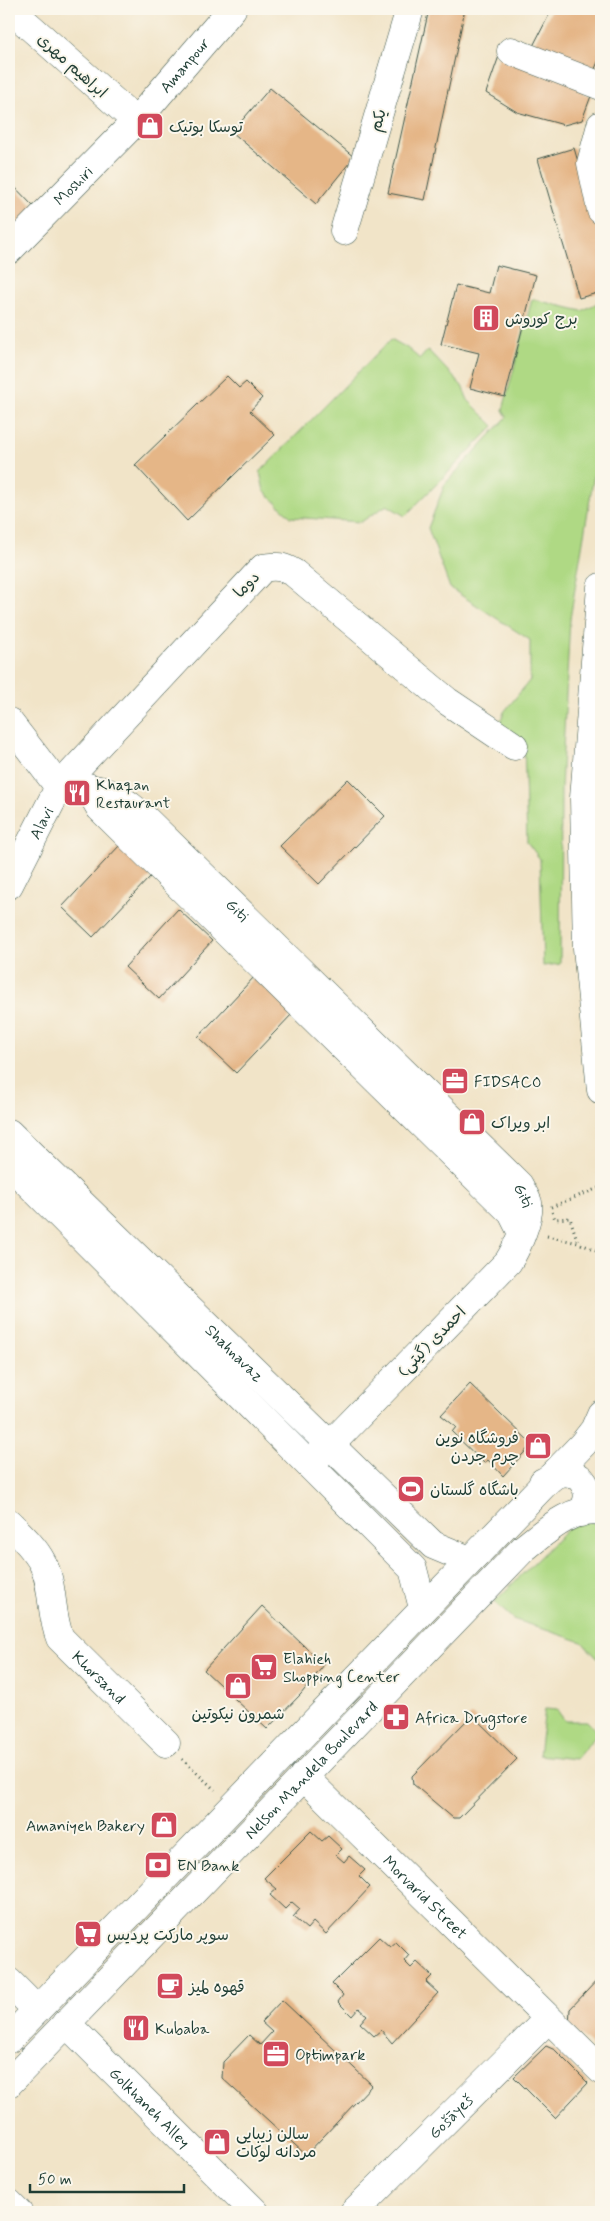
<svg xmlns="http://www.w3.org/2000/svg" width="610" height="2221" font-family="Mynerve,'Playpen Sans Arabic',sans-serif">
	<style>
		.green { fill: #afd984; stroke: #678b5c }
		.building { fill: #e5b687 }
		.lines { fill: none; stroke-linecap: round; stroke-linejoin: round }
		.minor-casing { stroke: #3e564a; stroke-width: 29 }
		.major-casing { stroke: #3e564a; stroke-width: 29 }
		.highway-casing { stroke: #3e564a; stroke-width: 29 }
		.path { stroke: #3e564a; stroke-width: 3; stroke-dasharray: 1 4; stroke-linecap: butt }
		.minor { stroke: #fff; stroke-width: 28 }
		.major { stroke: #fff; stroke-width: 28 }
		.highway { stroke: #fff; stroke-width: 28 }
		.labels { text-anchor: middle; stroke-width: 4; stroke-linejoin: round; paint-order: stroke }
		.street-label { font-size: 16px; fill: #1f3d34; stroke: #fbf7ec }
		.poi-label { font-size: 16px; fill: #1f3d34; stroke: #fbf7ec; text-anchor: start }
	</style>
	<rect width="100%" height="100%" fill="#fbf7ec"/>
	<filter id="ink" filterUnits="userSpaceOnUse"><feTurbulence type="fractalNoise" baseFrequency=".02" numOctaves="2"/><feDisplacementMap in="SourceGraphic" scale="10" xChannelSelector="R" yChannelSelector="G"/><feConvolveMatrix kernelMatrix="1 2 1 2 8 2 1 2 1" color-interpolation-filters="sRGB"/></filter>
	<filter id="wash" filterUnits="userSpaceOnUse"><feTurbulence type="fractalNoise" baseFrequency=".0096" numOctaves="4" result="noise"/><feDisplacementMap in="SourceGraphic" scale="20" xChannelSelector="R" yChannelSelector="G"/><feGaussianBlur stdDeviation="1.12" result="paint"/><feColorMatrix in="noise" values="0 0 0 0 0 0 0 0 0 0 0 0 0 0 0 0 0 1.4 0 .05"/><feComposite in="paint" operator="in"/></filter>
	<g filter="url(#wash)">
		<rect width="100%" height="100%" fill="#f1e4c8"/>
		<path class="green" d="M532,299L582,311L601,301V433L570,619L561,788L560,964L543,966L540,859L527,842L524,743L497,729L504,712L530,680V640L450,588L428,528L445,484L507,417L503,410Z
			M391,339L407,348L420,359L428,350L462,386L468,400L494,426L405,516L387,505L361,522L291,517L264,491L260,472Z
			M589,1521L601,1525V1662L582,1642L513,1619L494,1602L570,1527Z
			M545,1709L557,1710L565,1721H587L598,1733L576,1759L539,1755Z"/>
		<g id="blocks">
			<path class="building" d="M429,9H465L425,200L388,193Z
				M552,9H601V55L594,71L532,48Z
				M499,56L579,83L584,94L591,96L582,120L564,125L517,112L486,93Z
				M270,88L354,157L316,204L232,132Z
				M574,148L601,241V292L579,298L538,159Z
				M9,181L34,207L9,232Z
				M496,265L536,275L505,397L470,388L479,353L441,344L456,285L489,293Z
				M227,376L239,388L246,382L262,398L250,411L275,435L187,521L135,465Z
				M348,779L385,816L319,884L280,846Z
				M120,845L151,876L93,937L62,907Z
				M178,909L212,941L159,999L125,967Z
				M255,976L294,1012L236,1073L198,1037Z
				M470,1384L532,1444L503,1476L488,1460L484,1463L452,1432L456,1427L441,1415Z
				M262,1606L324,1665L301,1694L267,1729L204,1670Z
				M472,1715L517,1759L459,1818H453L413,1784L412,1776Z
				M311,1831L322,1841L328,1836L342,1849L336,1855L344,1862L349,1856L365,1870L359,1876L370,1887L326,1934L313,1922L307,1929L293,1917L300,1909L292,1902L285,1909L270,1895L277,1889L264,1878Z
				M379,1937L390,1947L396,1942L409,1955L404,1961L411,1968L417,1962L432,1976L426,1982L438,1993L392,2043L381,2030L374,2036L360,2023L367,2015L359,2008L352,2016L338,2002L343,1995L332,1984Z
				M601,1976V2054L569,2025L570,2009Z
				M282,2000L372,2085L306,2155L222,2078L223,2062L249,2035L260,2045L272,2032L261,2022Z
				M546,2046L555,2050L588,2083L555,2118L514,2077Z"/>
		</g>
	</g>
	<g filter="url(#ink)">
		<use href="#blocks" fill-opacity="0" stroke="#3e564a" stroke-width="1"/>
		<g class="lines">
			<g class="minor-casing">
				<g id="minor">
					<path d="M10,9L136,121"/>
					<path d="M511,51L601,86"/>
					<path d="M601,125L591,163L601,210"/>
					<path d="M344,231L410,9"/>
					<path id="s1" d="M9,250L136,121L232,9"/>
					<path d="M9,722L59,787"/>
					<path id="s2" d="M59,787C95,786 111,789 139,813L519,1185C522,1191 526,1197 528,1203C531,1217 516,1250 508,1262L330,1445L309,1464"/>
					<path d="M88,787L100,808L512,1213L521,1231"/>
					<path id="s3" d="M9,885L59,787L263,568C276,565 283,567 294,573L447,701L514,746"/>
					<path id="s4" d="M9,1133L433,1545L469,1560"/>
					<path d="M9,1164L413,1569L423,1608"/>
					<path id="s5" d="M9,1523C21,1535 34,1547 42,1562C54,1584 50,1614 60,1638L166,1743"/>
					<path id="s6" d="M303,1776L601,2070"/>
					<path d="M9,1982L37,2010"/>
					<path id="s7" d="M66,2023L255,2212"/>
					<path d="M9,2203L18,2212"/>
					<path id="s8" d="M354,2212L548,2019"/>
				</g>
			</g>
			<g class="major-casing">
				<g id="major">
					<path d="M543,1482C548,1480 552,1476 557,1474C579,1466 599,1493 580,1513"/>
					<path d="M9,2039L583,1444L594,1430L601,1414"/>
					<path id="s9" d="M9,2083L524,1548C546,1531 572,1506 601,1511"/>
				</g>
			</g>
			<g class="highway-casing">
				<path id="highway" d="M601,587L584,798L587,948L601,1090"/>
			</g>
			<path class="path" d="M551,1207L601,1187
				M552,1212L555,1219L570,1218L578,1243
				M547,1236L578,1243L601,1252
				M182,1759L215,1790"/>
			<use href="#minor" class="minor"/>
			<use href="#major" class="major"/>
			<use href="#highway" class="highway"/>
		</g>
	</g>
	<defs>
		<g id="shop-square" transform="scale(1.4375)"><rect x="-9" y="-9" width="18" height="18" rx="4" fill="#d1495b" stroke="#fbf7ec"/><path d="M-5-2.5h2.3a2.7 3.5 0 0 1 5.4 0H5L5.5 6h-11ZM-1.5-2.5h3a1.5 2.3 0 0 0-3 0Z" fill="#fff"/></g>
		<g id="building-square" transform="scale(1.4375)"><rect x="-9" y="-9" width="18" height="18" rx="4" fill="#d1495b" stroke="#fbf7ec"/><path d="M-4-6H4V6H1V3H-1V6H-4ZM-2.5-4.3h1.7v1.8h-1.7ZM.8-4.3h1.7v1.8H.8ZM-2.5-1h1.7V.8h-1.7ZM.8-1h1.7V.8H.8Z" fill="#fff"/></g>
		<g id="restaurant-square" transform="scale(1.4375)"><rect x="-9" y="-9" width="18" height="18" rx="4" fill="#d1495b" stroke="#fbf7ec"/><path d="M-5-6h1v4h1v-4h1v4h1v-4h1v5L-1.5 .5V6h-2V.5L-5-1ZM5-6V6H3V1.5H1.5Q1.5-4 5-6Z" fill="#fff"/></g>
		<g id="office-square" transform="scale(1.4375)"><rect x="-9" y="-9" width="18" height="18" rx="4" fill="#d1495b" stroke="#fbf7ec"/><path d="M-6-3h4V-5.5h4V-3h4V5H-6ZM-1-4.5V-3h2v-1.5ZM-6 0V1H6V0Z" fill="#fff"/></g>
		<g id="stadium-square" transform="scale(1.4375)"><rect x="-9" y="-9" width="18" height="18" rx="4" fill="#d1495b" stroke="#fbf7ec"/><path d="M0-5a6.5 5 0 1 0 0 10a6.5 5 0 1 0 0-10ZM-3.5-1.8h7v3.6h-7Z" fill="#fff"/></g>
		<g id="supermarket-square" transform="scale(1.4375)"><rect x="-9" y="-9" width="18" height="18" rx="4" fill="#d1495b" stroke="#fbf7ec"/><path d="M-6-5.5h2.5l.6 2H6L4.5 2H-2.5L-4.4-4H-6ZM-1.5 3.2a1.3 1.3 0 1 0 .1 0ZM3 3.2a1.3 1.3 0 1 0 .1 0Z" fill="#fff"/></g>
		<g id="pharmacy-square" transform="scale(1.4375)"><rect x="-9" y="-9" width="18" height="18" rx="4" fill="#d1495b" stroke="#fbf7ec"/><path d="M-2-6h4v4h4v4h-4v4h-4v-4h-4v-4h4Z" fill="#fff"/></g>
		<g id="bank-square" transform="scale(1.4375)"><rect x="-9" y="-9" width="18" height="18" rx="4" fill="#d1495b" stroke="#fbf7ec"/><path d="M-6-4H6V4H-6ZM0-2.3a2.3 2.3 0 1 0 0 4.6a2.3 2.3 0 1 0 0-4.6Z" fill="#fff"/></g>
		<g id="cafe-square" transform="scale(1.4375)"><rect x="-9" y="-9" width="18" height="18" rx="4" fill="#d1495b" stroke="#fbf7ec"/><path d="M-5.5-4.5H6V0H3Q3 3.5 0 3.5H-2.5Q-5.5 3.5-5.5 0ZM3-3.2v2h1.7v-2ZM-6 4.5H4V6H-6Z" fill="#fff"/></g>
	</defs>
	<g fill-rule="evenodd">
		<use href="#shop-square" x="150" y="126"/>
		<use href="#building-square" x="486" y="318"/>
		<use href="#restaurant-square" x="77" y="793"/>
		<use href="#office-square" x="455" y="1081"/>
		<use href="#shop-square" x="472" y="1122"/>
		<use href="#shop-square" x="538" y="1446"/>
		<use href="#stadium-square" x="411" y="1489"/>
		<use href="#supermarket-square" x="264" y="1667"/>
		<use href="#shop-square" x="238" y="1686"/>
		<use href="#pharmacy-square" x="396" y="1717"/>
		<use href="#shop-square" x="164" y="1825"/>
		<use href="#bank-square" x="158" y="1865"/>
		<use href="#supermarket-square" x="88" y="1934"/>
		<use href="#cafe-square" x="170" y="1986"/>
		<use href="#restaurant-square" x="136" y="2028"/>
		<use href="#office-square" x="276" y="2054"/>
		<use href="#shop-square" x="217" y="2142"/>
	</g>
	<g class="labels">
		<g class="street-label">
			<text transform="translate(73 65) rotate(42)" y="6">ابراهیم مهری</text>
			<text dy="6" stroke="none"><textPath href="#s1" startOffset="255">Amanpour</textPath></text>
			<text transform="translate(377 120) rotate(-73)" y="6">یکم</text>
			<text dy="6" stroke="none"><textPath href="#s1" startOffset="91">Moshiri</textPath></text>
			<text transform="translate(246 584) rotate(-46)" y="6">دوما</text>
			<text dy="6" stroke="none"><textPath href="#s3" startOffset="70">Alavi</textPath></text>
			<text dy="6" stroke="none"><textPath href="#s2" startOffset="225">Giti</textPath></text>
			<text dy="6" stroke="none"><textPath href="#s2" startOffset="630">Giti</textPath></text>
			<text transform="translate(431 1341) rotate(-46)" y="6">احمدی (گیتی)</text>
			<text dy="6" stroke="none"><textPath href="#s4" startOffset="315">Shahnavaz</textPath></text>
			<text dy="6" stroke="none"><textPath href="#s5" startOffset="185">Khorsand</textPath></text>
			<text dy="6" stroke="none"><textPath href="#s9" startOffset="435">Nelson Mandela Boulevard</textPath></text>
			<text dy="6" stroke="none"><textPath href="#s6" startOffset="172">Morvarid Street</textPath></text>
			<text dy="6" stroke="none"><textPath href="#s7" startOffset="119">Golkhaneh Alley</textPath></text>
			<text dy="6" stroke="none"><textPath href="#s8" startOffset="136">Gošāyeš</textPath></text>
		</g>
		<g class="poi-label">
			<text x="169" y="132">توسکا بوتیک</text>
			<text x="505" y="324">برج کوروش</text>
			<text x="96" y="790">Khaqan<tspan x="96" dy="18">Restaurant</tspan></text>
			<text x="474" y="1087">FIDSACO</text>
			<text x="491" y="1128">ابر ویراک</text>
			<text x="519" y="1443" text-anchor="end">فروشگاه نوین<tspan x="519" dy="18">چرم جردن</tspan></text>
			<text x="430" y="1495">باشگاه گلستان</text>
			<text x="283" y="1664">Elahieh<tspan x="283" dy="18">Shopping Center</tspan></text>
			<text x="238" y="1719" text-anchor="middle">شمرون نیکوتین</text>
			<text x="415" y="1723">Africa Drugstore</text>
			<text x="145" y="1831" text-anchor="end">Amaniyeh Bakery</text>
			<text x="177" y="1871">EN Bank</text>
			<text x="107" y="1940">سوپر مارکت پردیس</text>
			<text x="189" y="1992">قهوه لمیز</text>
			<text x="155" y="2034">Kubaba</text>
			<text x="295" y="2060">Optimpark</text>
			<text x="236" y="2139">سالن زیبایی<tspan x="236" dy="18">مردانه لوکات</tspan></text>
		</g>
	</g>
	<rect width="610" height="2221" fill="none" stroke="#fbf7ec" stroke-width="30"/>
	<path d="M30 2184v8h154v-8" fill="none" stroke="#1f3d34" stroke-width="2.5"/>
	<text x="38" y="2184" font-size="15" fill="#1f3d34" stroke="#fbf7ec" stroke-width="4" paint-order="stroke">50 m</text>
</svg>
